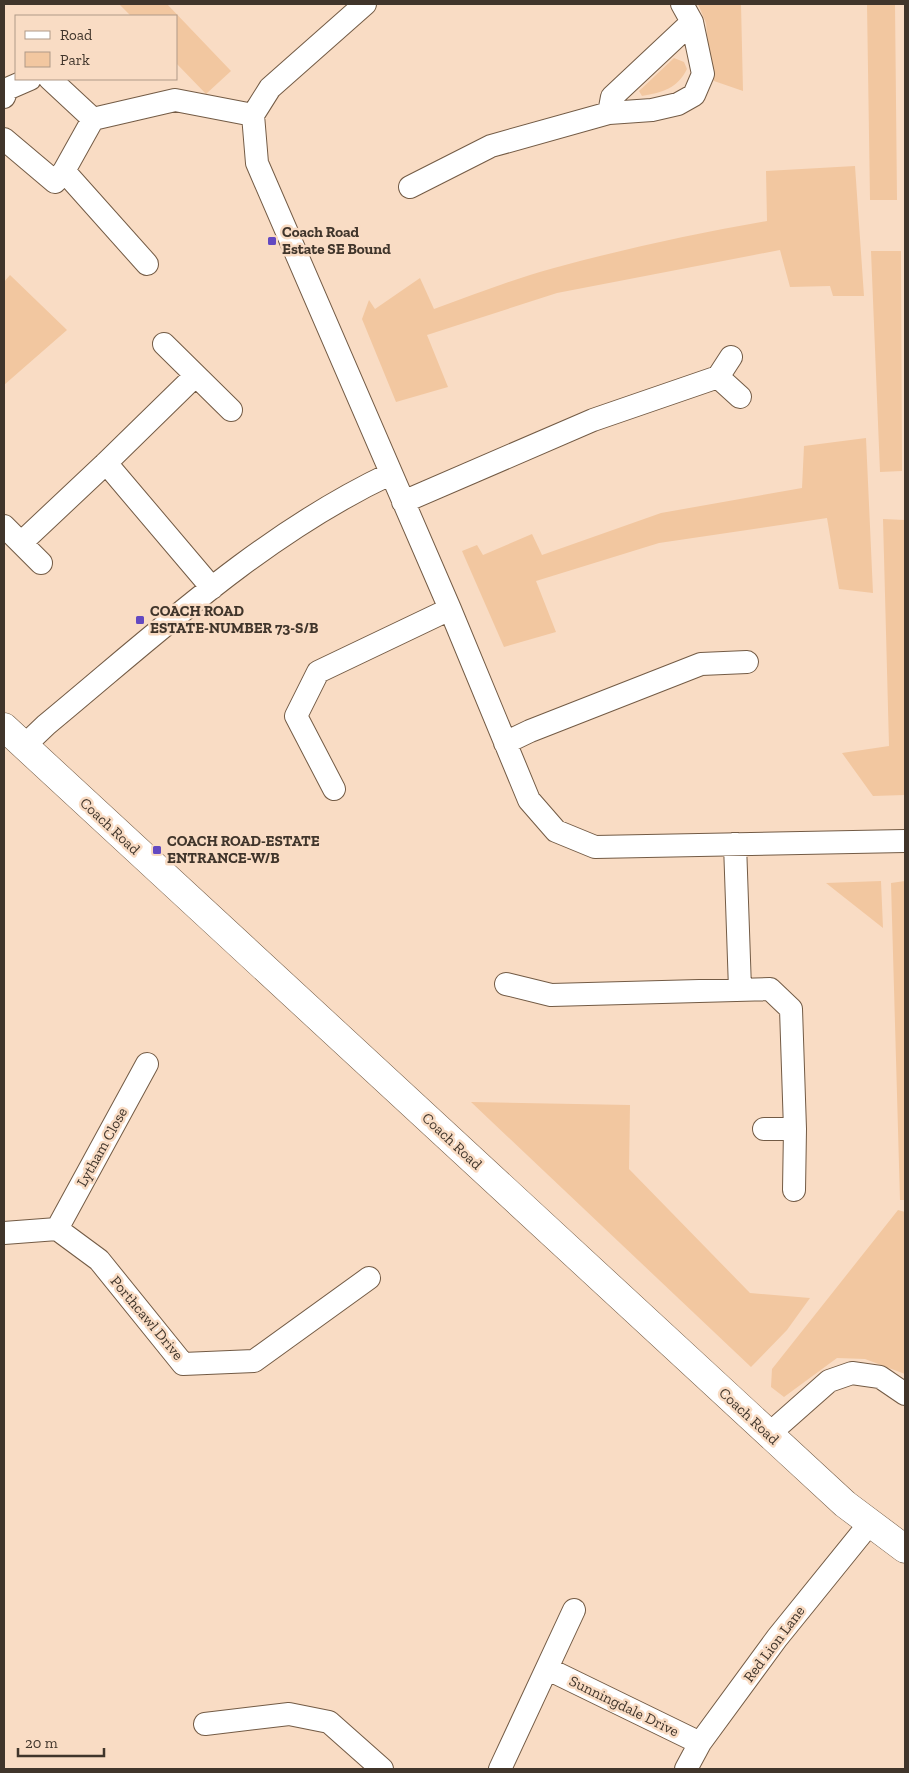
<svg xmlns="http://www.w3.org/2000/svg" width="909" height="1773" font-family="'Zilla Slab',serif">
	<style>
		.green { fill: #f2c7a0 }
		.lines { fill: none; stroke-linecap: round; stroke-linejoin: round }
		.minor-casing { stroke: #735b45; stroke-width: 24 }
		.tertiary-casing { stroke: #735b45; stroke-width: 29 }
		.minor { stroke: #fff; stroke-width: 22 }
		.tertiary { stroke: #fff; stroke-width: 28 }
		.poi-dot { fill: #6349c1; stroke: #f9dcc4; stroke-width: 2 }
		.labels { text-anchor: middle; stroke-width: 5; stroke-linejoin: round; paint-order: stroke }
		.poi-label { font-size: 15px; font-weight: bold; fill: #40352b; stroke: #f9dcc4; text-anchor: start }
		.street-label { font-size: 15px; fill: #40352b; stroke: #f9dcc4 }
	</style>
	<rect width="100%" height="100%" fill="#f9dcc4"/>
	<path class="green" d="M119,4H167L231,71L206,94L176,63V16H131Z
		M698,4H741L743,91L714,81L710,65L706,23Z
		M867,4H895L897,200H870Z
		M674,58L684,62L687,69C677,89 663,92 642,96L639,91Z
		M855,166L864,296H833L830,286L790,287L780,250L557,293L427,335L448,387L396,402L362,319L369,300L375,309L420,278L434,309C474,295 513,279 554,268C624,249 695,233 767,221L766,171Z
		M871,251H901L902,471L880,472Z
		M10,275L67,330L4,385V282Z
		M866,438L873,593L839,589L827,518L659,543L536,581L556,632L504,647L462,551L477,545L483,555L532,534L542,555L661,513L802,488L804,446Z
		M883,519L905,520V795L873,796L842,753L889,746Z
		M881,881L883,928L826,883Z
		M905,881V1200H900L891,883Z
		M471,1102L630,1105L629,1169L750,1293L810,1298L787,1330L751,1367Z
		M898,1210L905,1212V1374L865,1359L837,1358L784,1397L771,1387L772,1369Z"/>
	<g class="lines">
		<g class="minor-casing">
			<path id="minor" d="M365,4L270,88L253,115L257,163L450,609L529,800L556,831L595,847L905,841
				M50,79L93,119
				M4,97L7,89L30,79
				M609,113L612,97L692,22
				M4,139L55,182L64,171L93,119L175,100L253,115
				M64,171L147,264
				M410,187L491,146L609,113L652,110L678,104L694,95L703,74L692,22L682,4
				M164,344L231,410
				M731,357L718,377L740,397
				M106,463L212,588
				M403,502L593,420L718,377
				M4,526L41,563
				M21,543L106,463L195,376
				M505,743L530,731L701,664L747,662
				M24,746L46,725C155,635 261,535 390,474
				M334,789L296,716L318,672L450,609
				M735,844L740,989
				M506,984L551,995L770,989L791,1009L795,1129L794,1190
				M764,1129H795
				M57,1229L147,1064
				M4,1233L57,1229L99,1260L183,1364L254,1361L369,1278
				M769,1434L829,1381L852,1373L880,1377L905,1394
				M548,1669L700,1743
				M205,1724L289,1714L329,1722L382,1769
				M500,1769L574,1610
				M686,1769L700,1743L777,1638L870,1523"/>
		</g>
		<g class="tertiary-casing">
			<path id="tertiary" d="M4,727L845,1504L905,1549"/>
		</g>
		<use href="#minor" class="minor"/>
		<use href="#tertiary" class="tertiary"/>
	</g>
	<g class="poi-dot">
		<rect x="267" y="236" width="10" height="10" rx="2.5"/>
		<rect x="135" y="615" width="10" height="10" rx="2.5"/>
		<rect x="152" y="845" width="10" height="10" rx="2.5"/>
	</g>
	<g class="labels">
		<g class="poi-label">
			<text x="282" y="237">Coach Road<tspan x="282" dy="17">Estate SE Bound</tspan></text>
			<text x="150" y="616">COACH ROAD<tspan x="150" dy="17">ESTATE-NUMBER 73-S/B</tspan></text>
			<text x="167" y="846">COACH ROAD-ESTATE<tspan x="167" dy="17">ENTRANCE-W/B</tspan></text>
		</g>
		<g class="street-label">
			<text transform="translate(110 826) rotate(43)" y="5">Coach Road</text>
			<text transform="translate(452 1141) rotate(43)" y="5">Coach Road</text>
			<text transform="translate(102 1147) rotate(-61)" y="5">Lytham Close</text>
			<text transform="translate(147 1318) rotate(50)" y="5">Porthcawl Drive</text>
			<text transform="translate(749 1416) rotate(43)" y="5">Coach Road</text>
			<text transform="translate(774 1644) rotate(-53)" y="5">Red Lion Lane</text>
			<text transform="translate(624 1706) rotate(26)" y="5">Sunningdale Drive</text>
		</g>
	</g>
	<rect width="909" height="1773" fill="none" stroke="#40352b" stroke-width="10"/>
	<rect x="15" y="15" width="162" height="65" fill="#f9dcc4" stroke="#af9987"/>
	<rect x="25" y="31" width="25" height="8" fill="#ffffff" stroke="#af9987"/>
	<text x="60" y="40" font-size="15" fill="#40352b">Road</text>
	<rect x="25" y="52" width="25" height="15" fill="#f2c7a0" stroke="#af9987"/>
	<text x="60" y="65" font-size="15" fill="#40352b">Park</text>
	<path d="M18 1748v8h86v-8" fill="none" stroke="#40352b" stroke-width="2.5"/>
	<text x="25" y="1748" font-size="15" fill="#40352b" stroke="#f9dcc4" stroke-width="4" paint-order="stroke">20 m</text>
</svg>
